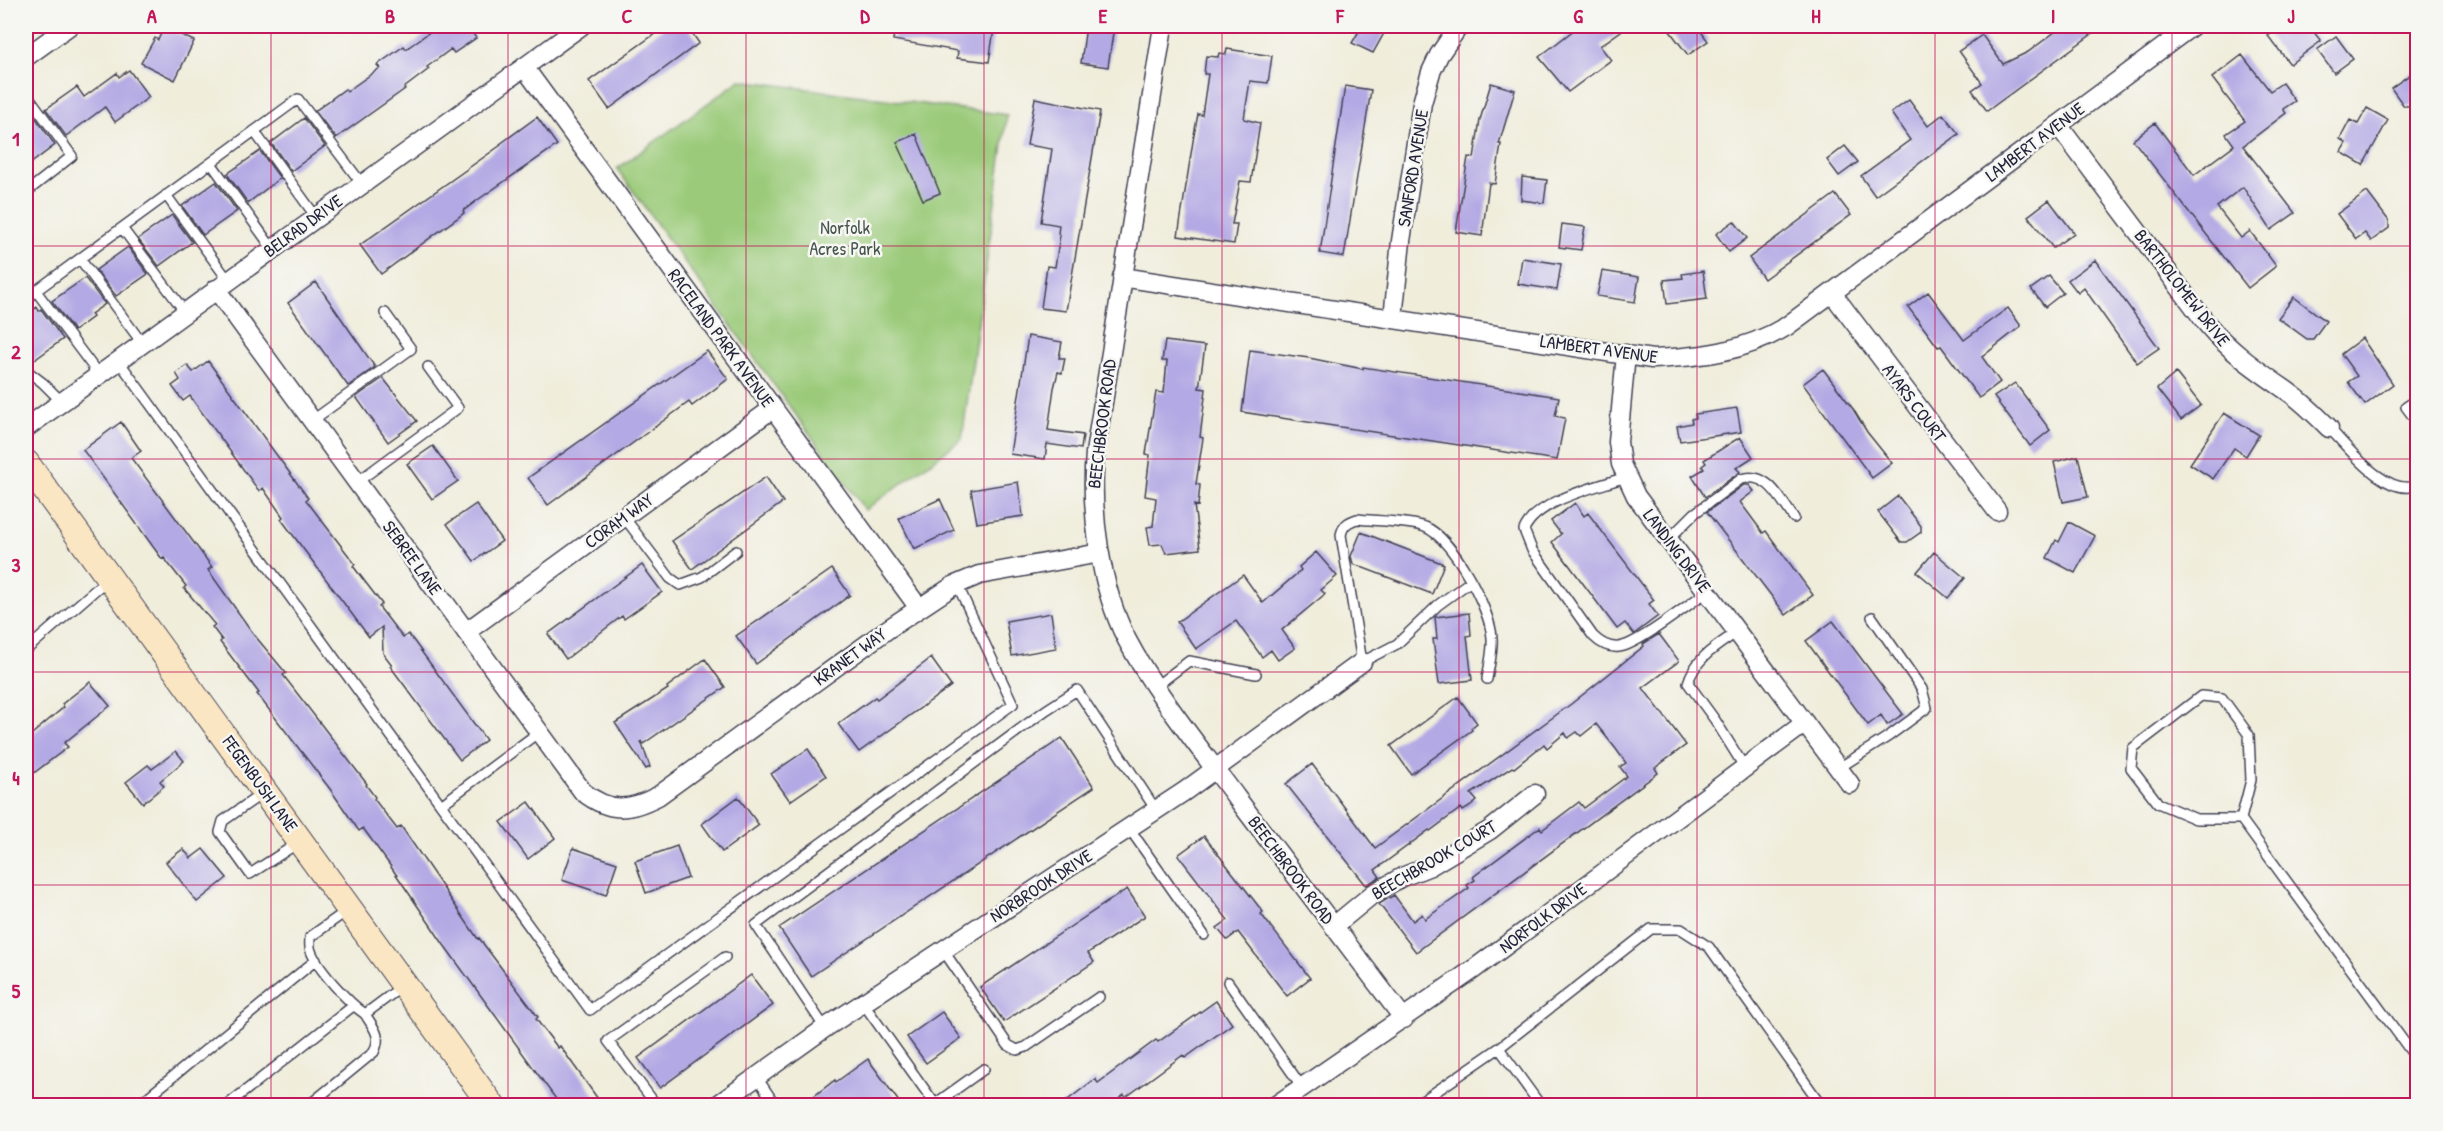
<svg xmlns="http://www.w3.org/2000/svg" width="2443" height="1131" font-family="'Patrick Hand',sans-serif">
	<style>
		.green { fill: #9bcb7a; stroke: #5e765a; stroke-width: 1.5 }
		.building { fill: #b3a9e4 }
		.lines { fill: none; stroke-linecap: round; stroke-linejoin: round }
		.lane-casing { stroke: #414053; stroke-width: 12 }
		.street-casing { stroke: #414053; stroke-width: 21 }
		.secondary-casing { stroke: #414053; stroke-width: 28 }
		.lane { stroke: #fff; stroke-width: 9 }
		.street { stroke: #fff; stroke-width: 18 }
		.secondary { stroke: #fbe6c3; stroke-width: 26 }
		.grid { fill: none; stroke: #c2185b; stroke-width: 1.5; stroke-opacity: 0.55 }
		.labels { text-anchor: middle; stroke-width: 5; stroke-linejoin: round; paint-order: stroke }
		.street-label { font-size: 18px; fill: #22223b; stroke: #f6f6f2 }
		.park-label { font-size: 18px; fill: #46554e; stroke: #f6f6f2 }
		.neatline { fill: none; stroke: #c2185b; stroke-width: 2 }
		.grid-label { font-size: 20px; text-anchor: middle; font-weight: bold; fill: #c2185b }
	</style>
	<rect width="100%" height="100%" fill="#f6f6f2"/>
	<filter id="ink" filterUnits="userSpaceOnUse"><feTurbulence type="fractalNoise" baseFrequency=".0167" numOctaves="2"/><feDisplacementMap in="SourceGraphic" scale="12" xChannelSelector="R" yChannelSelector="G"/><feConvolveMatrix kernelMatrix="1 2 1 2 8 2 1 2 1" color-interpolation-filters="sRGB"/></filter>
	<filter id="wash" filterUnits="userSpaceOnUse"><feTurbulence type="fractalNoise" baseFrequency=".008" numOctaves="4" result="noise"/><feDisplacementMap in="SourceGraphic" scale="24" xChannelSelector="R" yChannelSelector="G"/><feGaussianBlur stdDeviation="1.35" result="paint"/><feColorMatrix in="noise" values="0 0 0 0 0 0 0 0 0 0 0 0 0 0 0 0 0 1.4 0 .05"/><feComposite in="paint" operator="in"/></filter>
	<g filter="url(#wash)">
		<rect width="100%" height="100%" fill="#f0eddb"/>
		<path class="green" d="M740,80L1007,115L962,439L865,510L617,169Z"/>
		<g id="blocks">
			<path class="building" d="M438,26H468L476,38L454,53L451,49L427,67L429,69L404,88L405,89L336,138L315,111L345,89L347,91L380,68L377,65L404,46L406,49Z
				M666,26H687L699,43L609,109L589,81Z
				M895,26H991V29H994L989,62L957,58L958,51L893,40Z
				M1086,26H1114L1108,67L1081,63Z
				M1362,26H1388L1373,53L1352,43Z
				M1579,26H1628L1600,46L1611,60L1568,92L1539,57Z
				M1666,26H1697L1708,41L1688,55Z
				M2063,26H2103L1987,111L1972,90L1982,83L1959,51L1982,35L2003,64L2028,52Z
				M2281,26H2309L2321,41L2290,64L2268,36Z
				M164,27L194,41L175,80L141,63L155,38L158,40Z
				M2336,36L2353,59L2334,73L2317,50Z
				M1227,49L1272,56L1268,83L1250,81L1244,119L1260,123L1251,182L1240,181L1232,224H1237L1234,244L1178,236L1194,135L1198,114L1202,115L1208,74H1204L1206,56L1218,57L1219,53L1226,54Z
				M2242,55L2270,91L2282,83L2295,101L2283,109L2286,113L2243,146L2295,213L2271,230L2243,187L2217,207L2241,238L2250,231L2276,266L2248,288L2133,140L2155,123L2194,175L2234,145L2226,134L2245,121L2212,78Z
				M2418,69V101L2410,106H2404L2391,88Z
				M129,70L149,97L115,122L105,107L66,136L46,109L77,87L84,97L117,73L119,77Z
				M1491,83L1515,90L1499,144H1501L1495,184L1489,183L1482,236L1456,232L1468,157L1474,158L1480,120Z
				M1345,86L1371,90L1344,257L1320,253Z
				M1035,98L1100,111L1066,311L1041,308L1047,266L1055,267L1060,235L1058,234L1059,225L1041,222L1052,149L1027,145Z
				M1909,100L1928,126L1943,114L1959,134L1875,196L1861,176L1910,140L1891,113Z
				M2367,108L2388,120L2363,165L2341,152L2346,143L2340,139L2350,120L2358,124Z
				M35,117L55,145L26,167V125Z
				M537,117L557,145L479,199L463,211L464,213L381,274L360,245L501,145L500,144Z
				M304,118L325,146L291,171L271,143Z
				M916,134L940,193L923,200L897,142Z
				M1845,146L1858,162L1839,176L1827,160Z
				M260,151L280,178L248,203L227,174Z
				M1522,177L1547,180L1544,203L1521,200Z
				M216,182L237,211L203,235L182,206Z
				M2367,192L2389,221V228L2371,241L2365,233L2356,239L2337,214Z
				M1835,194L1851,215L1764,279L1749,258Z
				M2049,200L2074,233L2053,248L2028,216Z
				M172,215L192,242L159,266L138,239Z
				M1734,221L1747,238L1729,252L1716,234Z
				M1562,224L1585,227L1581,250L1559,247Z
				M128,247L148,274L116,296L96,270Z
				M1522,258L1561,264L1557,290L1518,284Z
				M2095,260L2159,348L2137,363L2084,288L2078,293L2068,280Z
				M1602,271L1639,277L1635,302L1597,296Z
				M1703,271L1707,299L1667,304L1664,280L1683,278L1682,274Z
				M2049,276L2063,293L2045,307L2031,289Z
				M85,278L105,304L91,314L93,317L74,331L52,301Z
				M316,282L375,367L348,386L288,303Z
				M1928,292L1964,340L2008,308L2021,326L1982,357L2000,382L1979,398L1941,346L1938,347L1908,307Z
				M2294,297L2326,321L2313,339H2307L2278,318Z
				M37,307L39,311L41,309L63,339L33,361L26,350V316Z
				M1028,336L1062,342L1059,358H1065L1062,373L1058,372L1054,388L1048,430L1083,435L1081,449L1047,444L1045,459L1010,454Z
				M2362,338L2393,384L2365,405L2348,382L2357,376L2341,354Z
				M1165,341L1205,346L1199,388L1206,389L1200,437L1203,438L1196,484L1200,485L1198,506L1194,505L1200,549L1166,553L1162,544L1150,545L1147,527L1153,526L1156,498L1145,496L1150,455L1146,454L1156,392L1164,393L1167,361H1162Z
				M1250,350L1309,358L1363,369V367L1559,397L1555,416L1565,418L1557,460L1242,412Z
				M707,351L728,379L692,406L689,402L548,505L528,478Z
				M208,361L308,498L306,500L355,564L353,566L382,604L379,607L403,638L408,634L413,640L486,740L460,760L390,666L392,665L383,653L382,627L369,637L281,519L283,517L263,488L259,491L190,396L183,401L172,386L180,380L176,373L187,365L193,372Z
				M1823,369L1853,409L1867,432L1892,463L1872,478L1803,384Z
				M2176,373L2201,405L2181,420L2157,389Z
				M383,378L417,421L388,442L356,397Z
				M2015,383L2050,430L2030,446L1994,397Z
				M1737,408L1741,432L1680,441L1677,426L1692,423L1691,419L1696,418L1695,414Z
				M2224,413L2259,435L2246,456L2234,448L2213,479L2190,464Z
				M121,422L141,451L131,458L212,567L208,570L255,636L286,673L283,675L367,784L366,785L375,797L374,799L397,829L401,826L478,939L479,938L538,1017L536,1019L558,1048L560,1046L603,1106H561L444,945L389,864L363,828L359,831L330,789L257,694L259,693L220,642L222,640L212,627L215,625L184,588L186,586L164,558L162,559L83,450Z
				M1740,437L1753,457L1736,468L1740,472L1705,497L1692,476L1704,469L1702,466L1706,463L1704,460Z
				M433,446L458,481L432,499L407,464Z
				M2078,456L2088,497L2063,502L2054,462Z
				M766,477L783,502L692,569L672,541Z
				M1018,482L1023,516L977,523L971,490Z
				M1744,485H1749L1754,491L1740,502L1763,533L1766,531L1813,595L1786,615L1707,512Z
				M1898,496L1921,526V532L1907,542H1901L1878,512Z
				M940,499L954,530L914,549L899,518Z
				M1575,503L1584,516L1588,513L1654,600L1649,604L1658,616L1634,634L1625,623L1617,629L1552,542L1561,534L1551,521Z
				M476,504L502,541L474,561L447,524Z
				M2069,522L2095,536L2075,573L2047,558L2056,540L2059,542Z
				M1361,532L1444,564L1432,594L1353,564L1351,556Z
				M1316,552L1337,576L1321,590L1325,594L1282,630L1295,648L1278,660L1271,650L1262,657L1236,621L1196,649L1177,622L1243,575L1263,603L1301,570L1299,567Z
				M1934,552L1965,578L1948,598L1917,572Z
				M642,565L662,592L624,619L622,616L566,659L548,634Z
				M832,569L850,595L756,664L736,636Z
				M1051,613L1056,648L1012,656L1006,621Z
				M1469,613L1471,635L1467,636L1472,680L1439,684L1433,639H1437L1435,617Z
				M1833,621L1903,714L1887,725L1881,715L1868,725L1806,641Z
				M1659,634L1679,661L1643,688L1686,745L1655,768L1658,773L1416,952L1379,904L1394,895L1413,921L1422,914L1425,919L1469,888L1467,885L1475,880L1473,877L1540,827L1542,830L1579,802L1584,808L1627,776L1620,767L1626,763L1616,749L1596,724L1581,736L1577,732L1568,738L1565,733L1547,748L1544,744L1514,768L1512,767L1471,794L1477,801L1471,806L1463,811L1461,808L1430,831L1429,830L1375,870L1380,877L1366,885L1286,784L1312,764L1375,848L1571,704L1644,646L1643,644Z
				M931,658L951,686L859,752L838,724L875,697L877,699Z
				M705,659L725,687L643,744L641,741L650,767L646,769L615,723L668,689L667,687Z
				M90,682L110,706L64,743L68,747L26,779V739L64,707L62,704Z
				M1458,697L1477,723L1471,728L1472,730L1411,774L1391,746Z
				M1062,738L1094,787L811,976L779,928Z
				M808,749L826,776L790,801L771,774Z
				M176,751L184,761L160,781L164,786L143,803L126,782L148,765L152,769Z
				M738,797L759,825L722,852L702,824Z
				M529,802L555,838L528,859L501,822Z
				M1204,836L1263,912L1261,914L1310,978L1287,996L1238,932L1227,940L1217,928L1228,920L1178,855Z
				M677,846L688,878L646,893L635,861Z
				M573,848L617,863L606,895L562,880Z
				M183,849L191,858L203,849L227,878L197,902L166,862Z
				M1127,889L1145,916L1088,953L1094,962L1004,1022L980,987Z
				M751,975L773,1005L660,1088L638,1058Z
				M1216,1001L1232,1024L1185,1058L1183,1055L1126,1097L1124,1095L1109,1106H1060L1095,1079L1098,1083L1156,1040L1158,1042Z
				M942,1012L961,1038L926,1063L907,1037Z
				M868,1059L902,1106H801L835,1080L836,1082Z"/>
		</g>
	</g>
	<g filter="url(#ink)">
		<use href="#blocks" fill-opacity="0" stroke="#414053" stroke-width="1.5"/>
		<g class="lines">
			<g class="lane-casing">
				<path id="lane" d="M26,93L72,156L29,190
					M254,131L316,217
					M211,163L272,248
					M166,195L228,280
					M122,228L185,312
					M80,259L142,343
					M36,291L99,375
					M26,298L298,99L362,184
					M118,360L590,1010L1013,704L957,584
					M26,370L43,383L62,402
					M2418,399L2406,407L2418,423
					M313,420L411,349L385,313
					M2329,428C2348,447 2387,499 2418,485
					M1626,477C1597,487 1536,500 1524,530L1532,550L1593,636C1600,643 1609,648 1619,647C1638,645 1688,604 1707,592
					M357,482L458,408L428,367
					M624,517L670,578L680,585L702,577L736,551
					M1668,540L1695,513L1741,479C1768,471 1780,499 1794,518
					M1471,581L1438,605L1397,644L1362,662L1341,535C1343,525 1348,522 1357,519C1375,521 1410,521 1425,527C1452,537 1491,610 1492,638C1493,652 1489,666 1487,679
					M1737,632C1717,646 1695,658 1688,683L1715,720L1745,768
					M26,650L108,579
					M1156,686L1189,661L1256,674
					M2201,696L2222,698L2249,735L2251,780L2241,819H2196L2158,803L2131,768L2133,748Z
					M1839,768L1889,736L1927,708L1922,689L1872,617
					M263,793L223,821L220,832L250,874L298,843
					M441,805L539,732
					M2241,819L2418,1061
					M1129,828L1204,935
					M348,910L310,937C310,942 309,947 311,951C318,970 349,1003 365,1014L404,985
					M943,950L1008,1045L1017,1050L1026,1047L1099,997
					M1228,982L1302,1087
					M863,1003L935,1104L984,1069
					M825,1028L756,925L1046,710L1077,690L1156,810
					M1499,1048L1541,1106
					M756,1076L776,1106
					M137,1106L316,960
					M226,1106L353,1006
					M308,1106L374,1052C382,1035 374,1029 365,1014
					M657,1106L608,1041L725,957
					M1415,1106L1499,1048L1651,929H1681L1709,947L1822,1106"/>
			</g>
			<g class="street-casing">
				<path id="street" d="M1163,26L1095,453C1090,512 1100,587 1127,640C1155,693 1200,748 1236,797C1292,871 1348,945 1404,1019
					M26,57L69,26
					M524,67L919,608
					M2058,125L2207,324C2231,353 2260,372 2290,393C2304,403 2317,416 2329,428
					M1122,277L1652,359C1701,357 1744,352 1787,326L2192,26
					M216,289L583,792C610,813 629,811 658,796L888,629L953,586L979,575L1100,553
					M1832,293L1997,511
					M1393,318L1401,241L1422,103L1431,72L1439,55L1459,26
					M1626,354L1618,442L1621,464L1636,496L1850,784
					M26,428L581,26
					M466,632L772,409
					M1334,926L1374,893L1402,877L1430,866L1490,830L1535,794
					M716,1106L825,1028L1185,791L1362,662
					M1275,1106L1474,969L1805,723"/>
			</g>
			<g class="secondary-casing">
				<path id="secondary" d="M26,463L492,1106"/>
			</g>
			<use href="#lane" class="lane"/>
			<use href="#street" class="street"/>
			<use href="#secondary" class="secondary"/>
		</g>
	</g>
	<path class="grid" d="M271,26V1106M508,26V1106M746,26V1106M984,26V1106M1222,26V1106M1459,26V1106M1697,26V1106M1935,26V1106M2172,26V1106M26,246H2418M26,459H2418M26,672H2418M26,885H2418"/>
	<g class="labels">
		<g class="street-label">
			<text transform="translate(2035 142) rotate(-37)" y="6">LAMBERT AVENUE</text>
			<text transform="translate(1413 168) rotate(-81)" y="6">SANFORD AVENUE</text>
			<text transform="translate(303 226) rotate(-36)" y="6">BELRAD DRIVE</text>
			<text transform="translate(2182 288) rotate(52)" y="6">BARTHOLOMEW DRIVE</text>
			<text transform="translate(721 338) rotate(54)" y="6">RACELAND PARK AVENUE</text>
			<text transform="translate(1599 349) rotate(8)" y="6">LAMBERT AVENUE</text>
			<text transform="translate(1914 403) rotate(53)" y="6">AYARS COURT</text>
			<text transform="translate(1102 424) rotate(-83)" y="6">BEECHBROOK ROAD</text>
			<text transform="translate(619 521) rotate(-36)" y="6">CORAM WAY</text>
			<text transform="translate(1677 551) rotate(53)" y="6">LANDING DRIVE</text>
			<text transform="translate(412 558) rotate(54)" y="6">SEBREE LANE</text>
			<text transform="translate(850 657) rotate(-36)" y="6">KRANET WAY</text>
			<text transform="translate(260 784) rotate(54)" y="6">FEGENBUSH LANE</text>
			<text transform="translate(1434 860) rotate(-30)" y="6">BEECHBROOK COURT</text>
			<text transform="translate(1291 870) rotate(53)" y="6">BEECHBROOK ROAD</text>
			<text transform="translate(1041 886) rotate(-33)" y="6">NORBROOK DRIVE</text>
			<text transform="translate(1543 918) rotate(-37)" y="6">NORFOLK DRIVE</text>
		</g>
		<g class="park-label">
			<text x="845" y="234">Norfolk<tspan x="845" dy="21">Acres Park</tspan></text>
		</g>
	</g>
	<rect width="2443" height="1131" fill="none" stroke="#f6f6f2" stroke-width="66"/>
	<rect x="33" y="33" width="2377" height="1065" class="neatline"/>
	<g class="grid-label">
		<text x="152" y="23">A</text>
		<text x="390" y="23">B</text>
		<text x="627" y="23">C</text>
		<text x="865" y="23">D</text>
		<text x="1103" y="23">E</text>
		<text x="1340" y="23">F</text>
		<text x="1578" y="23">G</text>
		<text x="1816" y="23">H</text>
		<text x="2053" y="23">I</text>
		<text x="2291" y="23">J</text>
		<text x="16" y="146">1</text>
		<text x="16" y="359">2</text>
		<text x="16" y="572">3</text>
		<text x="16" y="785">4</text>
		<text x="16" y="998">5</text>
	</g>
</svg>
